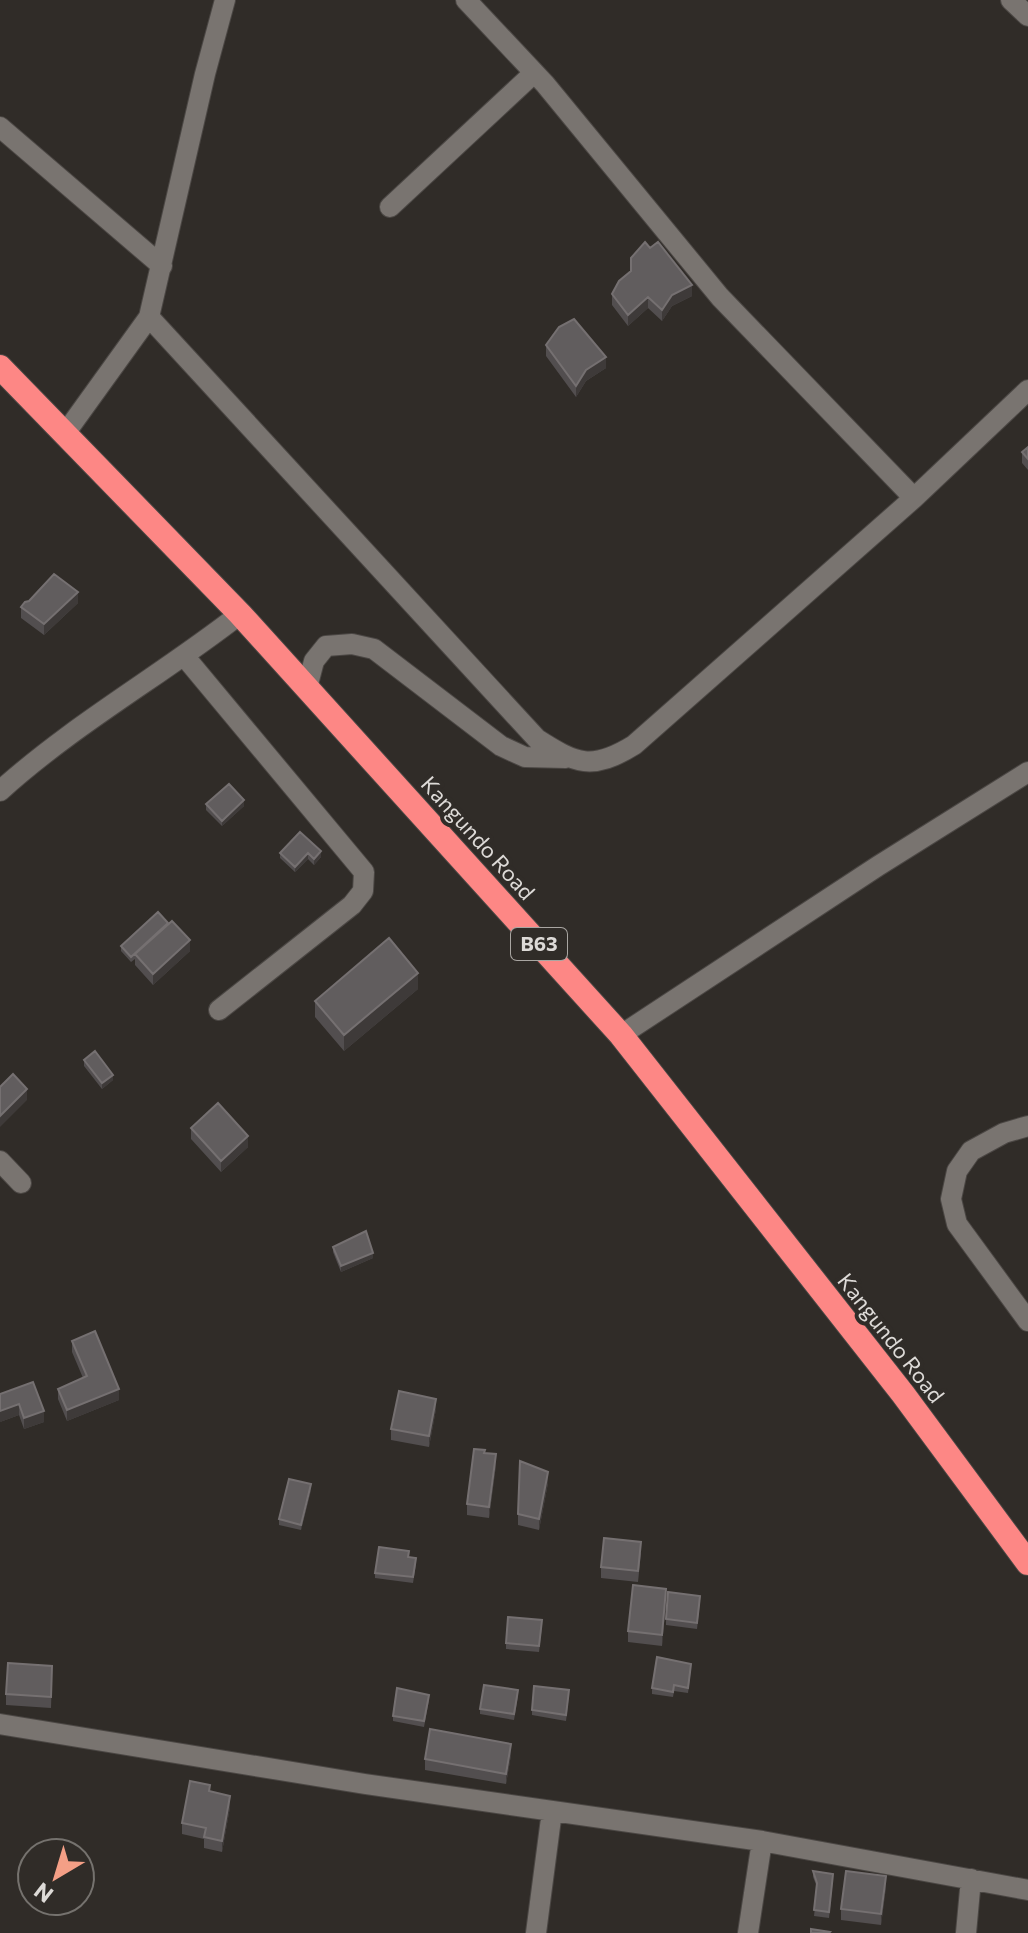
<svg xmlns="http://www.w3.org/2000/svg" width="1028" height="1933" font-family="Commissioner,sans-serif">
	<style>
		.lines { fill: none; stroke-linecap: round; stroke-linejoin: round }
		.minor-casing { stroke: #4b4744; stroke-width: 22 }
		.highway-casing { stroke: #4b4744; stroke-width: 26 }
		.minor { stroke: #797470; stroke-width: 20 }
		.highway { stroke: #fd8785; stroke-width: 24 }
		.wall { fill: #524e4f }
		.shaded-wall { fill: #3e3a39 }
		.building { fill: #615d5e; stroke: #757071; stroke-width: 2 }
		.labels { text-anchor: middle; stroke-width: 8; stroke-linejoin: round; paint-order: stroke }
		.shield { fill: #302c28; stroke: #a9a6a2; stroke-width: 2 }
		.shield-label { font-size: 20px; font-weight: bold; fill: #dddad7 }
		.street-label { font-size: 22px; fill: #dddad7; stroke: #302c28 }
	</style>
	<rect width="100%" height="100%" fill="#302c28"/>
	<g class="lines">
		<g class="minor-casing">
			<path id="minor" d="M466,0L545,84L720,297L914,498
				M1011,0L1028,16
				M0,127L162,266
				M390,207L534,73
				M149,317L205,74L225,0
				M64,435L149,317L537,739C576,764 592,771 634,745L914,498L1028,390
				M185,657L364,872L363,891L352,905L219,1010
				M307,688L314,661L326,646L352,644L374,649L501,746L525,757L566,758
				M0,791C74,724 162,675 240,614
				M621,1035L878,866L1028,772
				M1028,1126L1004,1133L971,1151L957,1171L951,1199L957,1224L1028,1321
				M0,1161L21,1183
				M0,1724L365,1784L762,1841L1028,1890
				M536,1933L552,1811
				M748,1933L762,1841
				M966,1933L971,1879"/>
		</g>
		<g class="highway-casing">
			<path id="highway" d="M0,367L240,614L621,1035L903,1394L1028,1563"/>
		</g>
		<use href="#minor" class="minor"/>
		<use href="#highway" class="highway"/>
	</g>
	<path class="wall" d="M650,248L692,296L672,306L662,321L648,308L628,326L612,305V294Z
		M546,345L606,368L586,381L576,397L546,356Z
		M1028,447V470L1022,463V452Z
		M78,603L44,635L21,618V607Z
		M206,804L244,806L222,826L206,810Z
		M321,851V857L314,865L308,859L295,872L280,858V853Z
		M121,946L190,951L153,985L135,965V959L131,962L121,951Z
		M418,989L344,1051L315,1017V1001Z
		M84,1060L113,1080L102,1089L84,1066Z
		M191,1128L248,1147L221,1172L191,1139Z
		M333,1247L373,1258L341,1272L333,1252Z
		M72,1341L119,1400L67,1421L58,1399V1389L83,1378L72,1352Z
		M33,1382L44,1422L24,1429L19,1415L0,1422Z
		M436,1409L429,1447L391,1440V1429Z
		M485,1453L496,1465L489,1518L467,1515V1504Z
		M548,1483L539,1530L518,1525V1514Z
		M311,1490L301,1530L279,1525V1519Z
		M641,1553L638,1582L601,1578V1567Z
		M409,1557L416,1564L413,1583L375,1578V1573Z
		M666,1600L662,1646L628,1642V1631Z
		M700,1602L697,1629L666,1625V1619Z
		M542,1626L539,1652L506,1649V1643Z
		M691,1669L688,1693L674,1691L673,1697L652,1694V1688Z
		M52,1677L51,1708L6,1705V1694Z
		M569,1695L566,1721L532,1715V1710Z
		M518,1696L514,1720L480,1714V1709Z
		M429,1700L424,1727L393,1721V1716Z
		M511,1755L506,1784L425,1770V1759Z
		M210,1792L230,1807L222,1852L204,1848V1839L182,1834V1823Z
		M813,1871L833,1879L829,1918L814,1916L817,1887L813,1877Z
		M886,1887L881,1925L841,1920V1909Z"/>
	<path class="shaded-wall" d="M692,285V296L672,306L662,321V310L672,295Z
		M648,297V308L628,326V315Z
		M606,357V368L586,381L576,397V386L586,370Z
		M78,592V603L44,635V624Z
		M244,800V806L222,826V821Z
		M321,851V857L314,865V859Z
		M308,853V859L295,872V867Z
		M190,940V951L153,985V974Z
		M418,973V989L344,1051V1035Z
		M113,1075V1080L102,1089V1083Z
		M27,1089V1100L0,1127V1116Z
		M248,1136V1147L221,1172V1161Z
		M373,1253V1258L341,1272V1266Z
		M119,1389V1400L67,1421V1410Z
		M436,1399V1409L429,1447V1436Z
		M19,1404V1415L0,1422V1411Z
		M44,1411V1422L24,1429V1418Z
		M496,1454V1465L489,1518V1507Z
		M548,1472V1483L539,1530V1519Z
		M311,1484V1490L301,1530V1525Z
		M666,1589V1600L662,1646V1635Z
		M511,1744V1755L506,1784V1774Z
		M230,1796V1807L222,1852V1841Z
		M886,1876V1887L881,1925V1914Z"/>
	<path class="building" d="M645,242L650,248L658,242L692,285L672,295L662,310L648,297L628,315L612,294L619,281L631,271V258Z
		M574,319L606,357L586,370L576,386L546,345L559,327Z
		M1028,447V459L1022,452Z
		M54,574L78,592L44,624L21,607L25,602L29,601Z
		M229,784L244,800L222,821L206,804Z
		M300,832L321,851L314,859L308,853L295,867L280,853Z
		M158,912L168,923L131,957L121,946Z
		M172,921L190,940L153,974L135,954Z
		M389,938L418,973L344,1035L315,1001Z
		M95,1051L113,1075L102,1083L84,1060Z
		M13,1074L27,1089L0,1116V1087Z
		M218,1103L248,1136L221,1161L191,1128Z
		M366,1231L373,1253L341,1266L333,1247Z
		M95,1331L119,1389L67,1410L58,1389L87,1376L72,1341Z
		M33,1382L44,1411L24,1418L19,1404L0,1411V1394Z
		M399,1391L436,1399L429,1436L391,1429Z
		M474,1449L485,1450L484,1453L496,1454L489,1507L467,1504Z
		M520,1461L548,1472L539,1519L518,1514Z
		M289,1479L311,1484L301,1525L279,1519Z
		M604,1538L641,1542L638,1571L601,1567Z
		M379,1547L409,1551L408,1557L416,1558L413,1577L375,1573Z
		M633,1585L666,1589L662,1635L628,1631Z
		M668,1592L700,1596L697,1623L666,1619Z
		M508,1617L542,1620L539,1646L506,1643Z
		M657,1657L691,1664L688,1688L674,1685L673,1692L652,1688Z
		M8,1663L52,1666L51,1697L6,1694Z
		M484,1685L518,1690L514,1714L480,1709Z
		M534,1686L569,1690L566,1715L532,1710Z
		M397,1688L429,1695L424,1721L393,1716Z
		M430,1729L511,1744L506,1774L425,1759Z
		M190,1781L210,1785L209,1791L230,1796L222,1841L204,1837L206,1828L182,1823Z
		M813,1871L833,1874L829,1912L814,1910L817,1883Z
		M846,1871L886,1876L881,1914L841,1909Z
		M811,1929L830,1932L829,1933H811Z"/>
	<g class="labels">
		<rect class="shield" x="511" y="928" width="56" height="32" rx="6"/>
		<g class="shield-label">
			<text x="539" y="951">B63</text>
		</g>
		<g class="street-label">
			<text transform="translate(478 838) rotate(48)" y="8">Kangundo Road</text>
			<text transform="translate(891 1338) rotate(52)" y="8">Kangundo Road</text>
		</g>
	</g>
	<g transform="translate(56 1877) rotate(218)"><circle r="38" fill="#302c28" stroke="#75726e" stroke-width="2"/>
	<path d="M0-6L14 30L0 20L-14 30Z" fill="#f49f86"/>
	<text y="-12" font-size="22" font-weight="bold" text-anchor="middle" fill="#dddad7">N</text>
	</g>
</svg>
